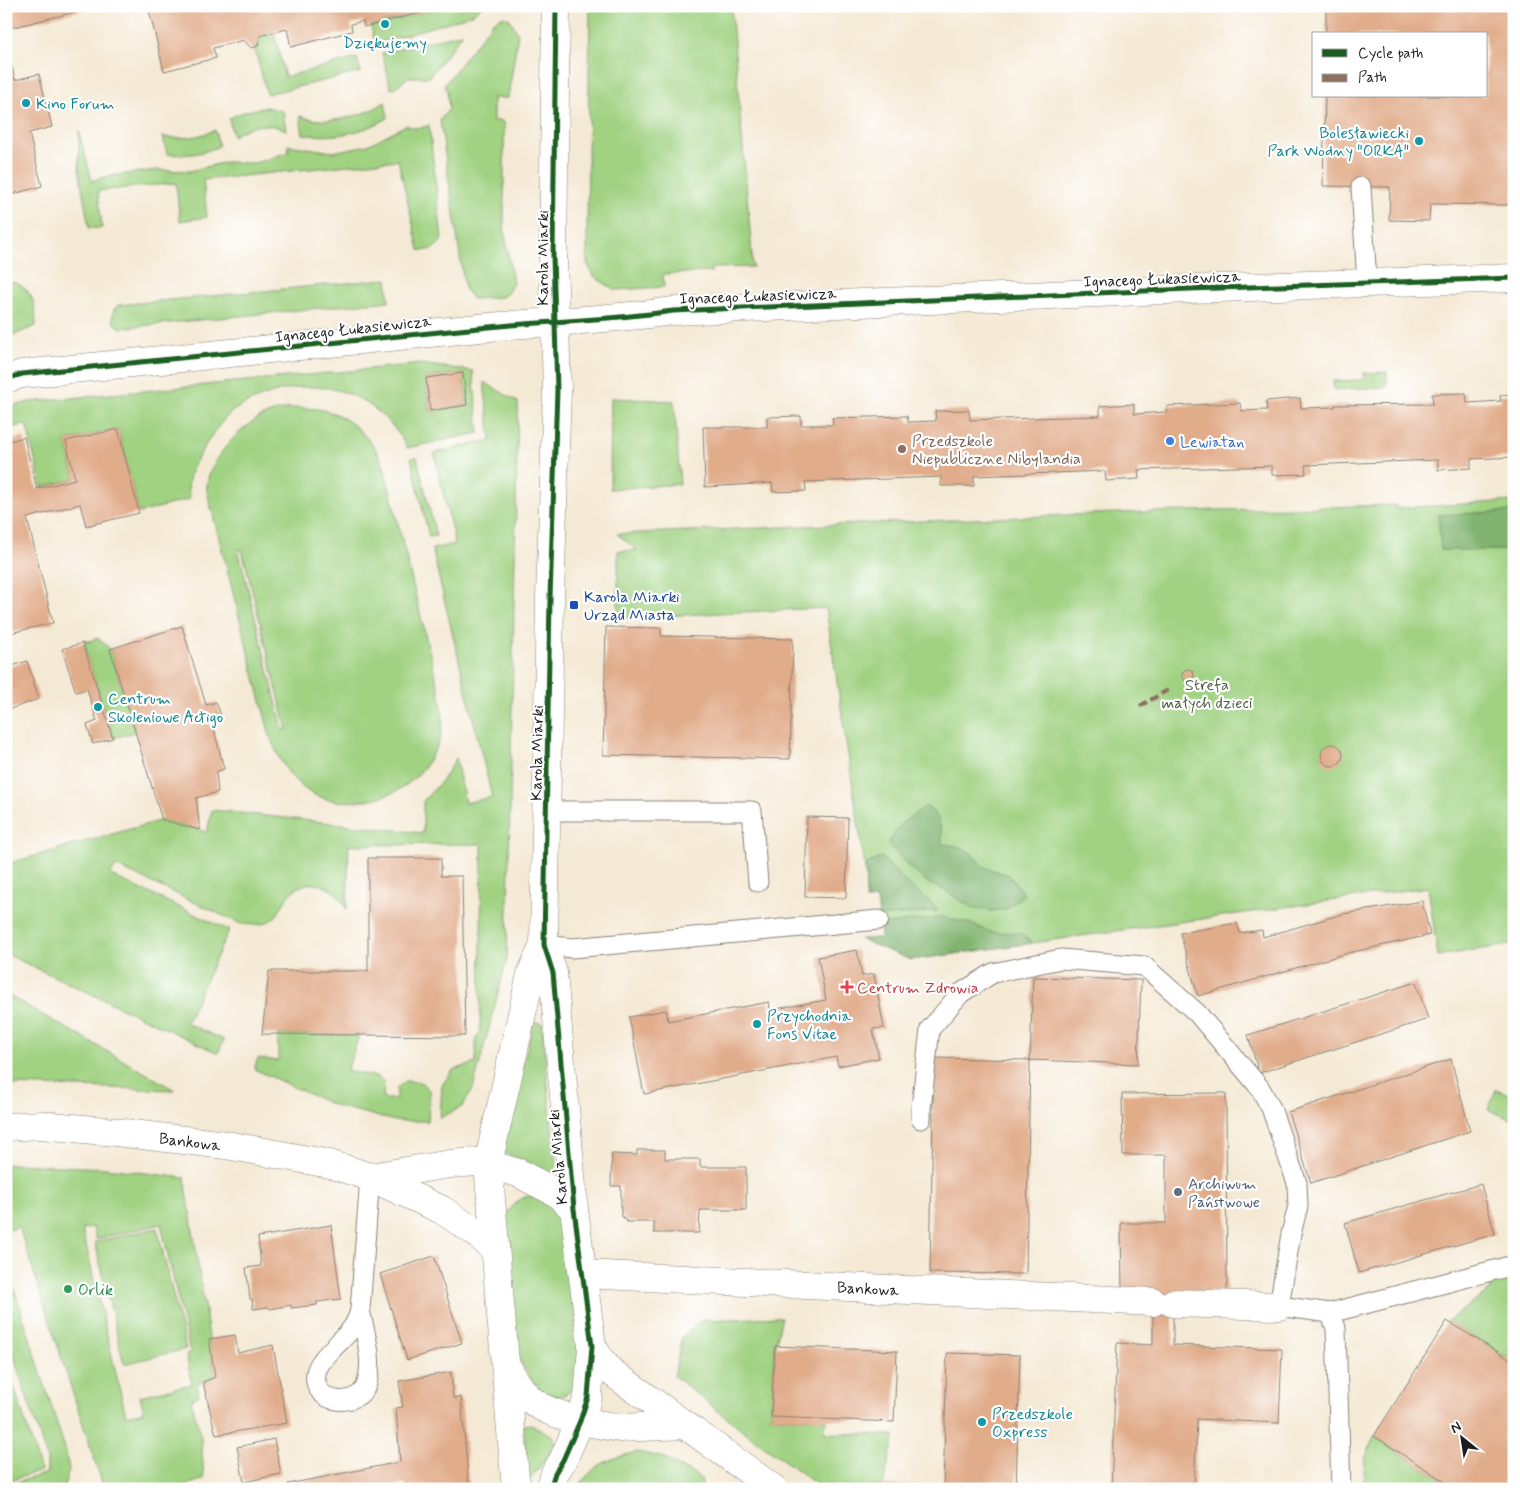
<svg xmlns="http://www.w3.org/2000/svg" width="1520" height="1495" font-family="Mynerve,sans-serif">
	<style>
		.green { fill: #a0d282; stroke: #5e774f; fill-rule: evenodd }
		.forest { fill: #80b470; stroke: #4e6846 }
		.building { fill: #e1ac8a }
		.lines { fill: none; stroke-linecap: round; stroke-linejoin: round }
		.service-casing { stroke: #888278; stroke-width: 21 }
		.minor-casing { stroke: #888278; stroke-width: 29 }
		.tertiary-casing { stroke: #888278; stroke-width: 29 }
		.service { stroke: #fff; stroke-width: 19 }
		.minor { stroke: #fff; stroke-width: 28 }
		.tertiary { stroke: #fff; stroke-width: 28 }
		.quiet { stroke: #8d6e63; stroke-width: 4; stroke-dasharray: 8 4; stroke-linecap: butt }
		.cycleway-casing { stroke: #fff; stroke-width: 8 }
		.cycleway { stroke: #1b5e20; stroke-width: 5 }
		.culture-dot { fill: #0f9aa8; stroke: #fff; stroke-width: 2 }
		.shop-dot { fill: #3f7fe0; stroke: #fff; stroke-width: 2 }
		.education-dot { fill: #8d6e63; stroke: #fff; stroke-width: 2 }
		.transit-dot { fill: #1a4fb4; stroke: #fff; stroke-width: 2 }
		.health-dot { fill: #e0444e; stroke: #fff; stroke-width: 2 }
		.service-dot { fill: #5c6f8a; stroke: #fff; stroke-width: 2 }
		.leisure-dot { fill: #2e9e5b; stroke: #fff; stroke-width: 2 }
		.labels { text-anchor: middle; stroke-width: 4.5; stroke-linejoin: round; paint-order: stroke }
		.culture-label { font-size: 16px; fill: #0d838f; stroke: #fff; text-anchor: start }
		.street-label { font-size: 16px; fill: #1c1c1c; stroke: #fff }
		.education-label { font-size: 16px; fill: #785e54; stroke: #fff; text-anchor: start }
		.shop-label { font-size: 16px; fill: #366cbe; stroke: #fff; text-anchor: start }
		.transit-label { font-size: 16px; fill: #164399; stroke: #fff; text-anchor: start }
		.park-label { font-size: 16px; fill: #4a5c40; stroke: #fff }
		.health-label { font-size: 16px; fill: #be3a42; stroke: #fff; text-anchor: start }
		.service-label { font-size: 16px; fill: #4e5e75; stroke: #fff; text-anchor: start }
		.leisure-label { font-size: 16px; fill: #27864d; stroke: #fff; text-anchor: start }
	</style>
	<rect width="100%" height="100%" fill="#fff"/>
	<filter id="ink" filterUnits="userSpaceOnUse"><feTurbulence type="fractalNoise" baseFrequency=".02" numOctaves="2"/><feDisplacementMap in="SourceGraphic" scale="10" xChannelSelector="R" yChannelSelector="G"/><feConvolveMatrix kernelMatrix="1 2 1 2 8 2 1 2 1" color-interpolation-filters="sRGB"/></filter>
	<filter id="wash" filterUnits="userSpaceOnUse"><feTurbulence type="fractalNoise" baseFrequency=".0096" numOctaves="4" result="noise"/><feDisplacementMap in="SourceGraphic" scale="20" xChannelSelector="R" yChannelSelector="G"/><feGaussianBlur stdDeviation="1.12" result="paint"/><feColorMatrix in="noise" values="0 0 0 0 0 0 0 0 0 0 0 0 0 0 0 0 0 1.4 0 .05"/><feComposite in="paint" operator="in"/></filter>
	<g filter="url(#wash)">
		<rect width="100%" height="100%" fill="#f4e9d4"/>
		<path class="green" d="M446,6H482L474,13L465,17L375,44L371,26Z
			M590,6H731L753,267L712,268L711,272L663,274L664,287L615,290L599,280L593,275L587,263V235Z
			M503,16L510,19L518,34L508,98H493V121H502L504,125V228L513,283L508,292L502,297L473,299L465,290L440,120L449,109L447,91L444,85L493,22Z
			M274,32L285,77L357,58L361,72L267,94L254,47L258,46L260,36Z
			M463,33L429,77H408L395,88L391,89L382,53Z
			M385,102L388,118C362,133 333,139 303,134L300,116C306,118 313,120 320,120C339,122 369,114 385,102Z
			M266,107L283,111L286,130C268,122 250,124 233,136L229,119C240,111 253,110 266,107Z
			M406,125C415,129 421,129 429,125L442,239C437,248 429,252 419,250L398,160L203,180L207,217L180,221L176,183L98,191L102,228H89L79,170V131L92,181L104,177L156,170L190,171L226,162L255,163L289,152L288,145L333,152L368,145Z
			M215,130L219,146C202,154 186,156 167,154L163,137C182,139 197,138 215,130Z
			M387,279L389,301L121,328L114,323C111,315 112,311 118,305Z
			M14,282C35,291 35,306 36,326L6,338V311H9L8,283Z
			M421,364L473,371L479,433L407,448C403,438 395,429 387,420C353,385 309,379 264,396C254,400 243,404 233,411C222,419 206,443 199,456C191,470 185,484 190,499L139,513L118,429L66,441L75,479L42,487L26,424L6,429V408L29,402ZM463,373L467,405L430,411L426,378Z
			M1387,372V387L1334,390L1333,381L1363,380V373Z
			M484,382L518,402L507,959L473,1089L462,1107L440,1118L442,1085L453,1070L476,1063V1038L480,1032L482,844L349,845L347,910C338,888 312,873 291,893C282,901 281,914 271,920C263,926 250,925 241,924L116,866L110,875L229,930L186,1023L224,1040L218,1053L6,954V864L162,820L207,832L212,810L423,833V801L441,782L456,758L465,803L492,797L432,549L455,544L434,453L491,440Z
			M611,398L674,401L680,484L610,489Z
			M291,408C305,408 320,408 333,413C355,421 376,445 384,466L440,695C442,708 444,721 441,734C440,741 436,749 432,755C415,785 392,798 358,801C343,803 322,800 309,792C289,778 278,759 270,736L207,492C204,464 238,429 261,417C270,412 281,410 291,408ZM238,549L242,550L287,730H283Z
			M417,457L436,536L429,537L411,458Z
			M1514,501V944L1438,956L1428,887L911,960L860,939L881,938L878,899L866,900V875L826,608L618,618V551L637,550L617,534L1116,513L1395,505L1396,508Z
			M98,638L110,649L135,732L113,738L83,643Z
			M6,994L175,1090L12,1085L6,1083Z
			M536,1022L541,1023L542,1027L556,1168L552,1173H548L527,1161L506,1154L502,1151L533,1024Z
			M278,1034L359,1035L347,1071L377,1077L384,1082L383,1099H396L397,1088L405,1081L421,1082L430,1091L428,1121H395L333,1105L254,1069L258,1058L278,1061Z
			M1496,1089L1514,1096V1120L1488,1110Z
			M12,1164L106,1168L185,1178L215,1377L197,1384L199,1395L191,1400L201,1437L204,1479L175,1489H104L19,1227L6,1231V1165ZM161,1224L190,1352L186,1354L192,1384L140,1396L144,1412L126,1416L82,1229L93,1227L96,1239Z
			M527,1196C531,1197 536,1197 540,1199C552,1206 559,1221 564,1233C568,1259 571,1284 574,1309C577,1328 584,1364 577,1381C572,1393 562,1399 550,1395C536,1391 523,1367 517,1354L505,1217C511,1207 516,1201 527,1196Z
			M157,1228L186,1349L124,1364L95,1242Z
			M6,1263L66,1452L69,1470L63,1489H6V1486L47,1473V1459L6,1332Z
			M1492,1280H1514V1362L1447,1321L1490,1291Z
			M782,1317L775,1346L771,1417L826,1419L825,1433L895,1435L883,1486H868V1489H823L745,1432L674,1376L682,1337L702,1320Z
			M6,1362L41,1471L6,1482Z
			M530,1424L553,1436C554,1440 555,1440 554,1445C553,1450 535,1473 530,1479H527L524,1425Z
			M1374,1436L1447,1483V1489H1363L1365,1459Z
			M638,1452L662,1457L697,1476L702,1480L701,1489H577C593,1464 610,1458 638,1452Z"/>
		<path class="forest" d="M1514,511V550H1441L1438,515Z
			M926,806C941,817 941,826 942,844L958,846L970,852L984,867L1009,875L1024,894L1007,909L991,911L974,909L944,890L928,883L907,865L888,843L902,823Z
			M882,857L905,882L930,902L938,911L879,917L877,899L866,900L865,865Z
			M943,917L969,923L991,932L1021,933L1033,943L911,960L860,939L881,938L880,925Z"/>
		<g id="blocks">
			<path class="building" d="M6,6H95V7L6,29Z
				M148,6H444V7L364,27L363,21L351,24L352,31L291,47L287,29L260,36L258,46L251,48L244,40L213,48L216,58L164,71Z
				M1326,6H1514V205L1430,204L1429,221L1389,220L1390,187L1323,186L1325,96H1486V34H1326Z
				M7,47L15,80L39,74L52,127L29,133L42,186L6,196Z
				M463,373L467,405L430,411L426,378Z
				M1466,393L1467,403L1501,401L1500,395L1514,394V457L1471,459V468L1438,470V460L1305,465L1306,474L1272,475V466L1138,470L1139,479L1106,481L1105,471L974,476V486H941V477L805,482L806,491L773,492L772,483L705,487L703,427H767V417L801,416V425H833L832,418L907,416L908,422L936,421L935,411L969,410L970,420L1100,416V406L1134,404V414L1167,412V406L1240,403L1241,411L1267,410L1266,401L1300,398L1301,408L1335,407V405L1433,404L1432,394Z
				M118,429L139,513L86,526L80,504L27,518L53,623L6,634V442L24,437L37,489L75,479L66,441Z
				M182,626L206,705L216,702L222,718L212,721L224,769L216,772L218,792L196,798L200,830L162,820L110,649Z
				M606,627L661,628V636L793,639L790,759L603,755Z
				M83,643L113,738L93,744L87,725L97,721L87,689L76,692L62,649Z
				M27,661L39,699L7,710L6,668Z
				M1182 675a6 6 0 1 1 12 0a6 6 0 1 1-12 0Z
				M1321 755a11 11 0 1 1 22 0a11 11 0 1 1-22 0Z
				M807,817L848,818L846,898L805,897Z
				M368,858H441V876H462L465,1036L262,1034L269,971H368Z
				M1422,901L1430,935L1348,953L1198,996L1180,933L1237,923L1240,933L1262,930L1263,937L1343,914Z
				M857,950L862,976L874,974L884,1028L873,1029L879,1058L838,1066L836,1057L644,1094L629,1017L666,1010L668,1021L769,1002L770,1010L826,1000L818,957Z
				M1033,977L1141,980L1138,1064L1030,1060Z
				M1416,982L1428,1019L1259,1073L1248,1035Z
				M934,1058L1030,1060L1026,1274L930,1273Z
				M1451,1059L1470,1131L1311,1183L1288,1112Z
				M1226,1093L1227,1291L1173,1292V1345L1282,1349L1279,1423L1197,1419L1194,1489H1111L1117,1343L1153,1345V1302L1122,1292L1121,1223H1166V1155H1123L1122,1094Z
				M637,1150H665V1159H700V1167H746V1210H700L699,1233H654V1222H627L621,1215V1186H611L612,1154L637,1155Z
				M1481,1184L1495,1234L1359,1273L1345,1223Z
				M331,1225L341,1299L317,1302V1305L291,1308V1305L270,1309L269,1307L253,1309L252,1299H250L246,1268L261,1266L258,1237Z
				M434,1256L462,1343L407,1360L380,1274Z
				M1447,1321L1514,1362V1489H1448L1447,1483L1374,1436Z
				M235,1335L238,1353L273,1345L287,1423L216,1435L203,1382L215,1377L209,1339Z
				M775,1346L897,1351L894,1422L771,1417Z
				M947,1353L1020,1355L1016,1489H943Z
				M451,1372L453,1398L461,1397L469,1489H406V1484L385,1488V1489H290L288,1484L400,1462L396,1408L403,1407L399,1381Z
				M274,1439L281,1474L244,1482L237,1447Z
				M919,1485V1489H868V1486Z"/>
		</g>
	</g>
	<g filter="url(#ink)">
		<use href="#blocks" fill-opacity="0" stroke="#888278" stroke-width="1"/>
		<g class="lines">
			<g class="service-casing">
				<path id="service" d="M1361,187L1367,283
					M547,811H752L758,882
					M544,945L572,948L879,920
					M921,1119V1108L930,1029L961,993L993,973L1061,959L1144,966L1197,1013L1260,1088L1271,1108L1297,1183L1298,1206L1291,1234L1279,1306L1330,1313L1336,1328L1341,1489
					M360,1310C365,1334 374,1359 367,1383C360,1409 311,1406 316,1373C319,1357 343,1341 352,1328C356,1323 358,1317 360,1310L370,1177
					M1330,1313L1514,1265"/>
			</g>
			<g class="minor-casing">
				<path id="minor" d="M6,379L22,374L489,327C550,321 612,320 673,311L1190,289L1514,278
					M6,1127L41,1125L116,1132L226,1145L330,1164L370,1177L442,1210L475,1232L495,1250
					M370,1177L450,1164L477,1162L488,1164
					M583,1274L1153,1302
					M1173,1303L1279,1306
					M592,1346L601,1360L610,1371L774,1489
					M580,1421L620,1428L686,1425"/>
			</g>
			<g class="tertiary-casing">
				<path id="tertiary" d="M488,1164L518,1173L557,1193L574,1209
					M505,1364C512,1375 518,1387 527,1396C541,1411 562,1415 580,1421
					M518,1489L515,1477L488,1164L531,974L544,945
					M550,1489L555,1473L563,1460L580,1421L588,1397L592,1346L574,1209L553,973L544,945L550,598L557,390L553,256L556,6"/>
			</g>
			<use href="#service" class="service"/>
			<use href="#minor" class="minor"/>
			<use href="#tertiary" class="tertiary"/>
			<path class="quiet" d="M1140,706L1168,690"/>
			<g class="cycleway-casing">
				<path id="cycleway" d="M6,379L22,374L489,327C550,321 612,320 673,311L1190,289L1514,278
					M550,1489L555,1473L563,1460L580,1421L588,1397L592,1346L574,1209L553,973L544,945L550,598L557,390L553,256L556,6"/>
			</g>
			<use href="#cycleway" class="cycleway"/>
		</g>
	</g>
	<g class="culture-dot">
		<circle cx="385" cy="24" r="5"/>
		<circle cx="26" cy="103" r="5"/>
		<circle cx="1419" cy="141" r="5"/>
		<circle cx="98" cy="707" r="5"/>
		<circle cx="757" cy="1024" r="5"/>
		<circle cx="982" cy="1422" r="5"/>
	</g>
	<circle class="shop-dot" cx="1170" cy="441" r="5"/>
	<circle class="education-dot" cx="902" cy="449" r="5"/>
	<rect class="transit-dot" x="569" y="600" width="10" height="10" rx="2.5"/>
	<path class="health-dot" d="M844.5 979.5h5v5h5v5h-5v5h-5v-5h-5v-5h5z"/>
	<circle class="service-dot" cx="1178" cy="1192" r="5"/>
	<circle class="leisure-dot" cx="68" cy="1289" r="5"/>
	<g class="labels">
		<g class="culture-label">
			<text x="385" y="48" text-anchor="middle">Dziękujemy</text>
			<text x="36" y="109">Kino Forum</text>
			<text x="1409" y="138" text-anchor="end">Bolesławiecki<tspan x="1409" dy="18">Park Wodny "ORKA"</tspan></text>
			<text x="108" y="704">Centrum<tspan x="108" dy="18">Skoleniowe Actigo</tspan></text>
			<text x="767" y="1021">Przychodnia<tspan x="767" dy="18">Fons Vitae</tspan></text>
			<text x="992" y="1419">Przedszkole<tspan x="992" dy="18">Oxpress</tspan></text>
		</g>
		<g class="street-label">
			<text transform="translate(542 258) rotate(-90)" y="6">Karola Miarki</text>
			<text transform="translate(1162 278) rotate(-2)" y="6">Ignacego Łukasiewicza</text>
			<text transform="translate(758 295) rotate(-2)" y="6">Ignacego Łukasiewicza</text>
			<text transform="translate(353 328) rotate(-6)" y="6">Ignacego Łukasiewicza</text>
			<text transform="translate(536 753) rotate(-89)" y="6">Karola Miarki</text>
			<text transform="translate(190 1141) rotate(7)" y="6">Bankowa</text>
			<text transform="translate(557 1157) rotate(-95)" y="6">Karola Miarki</text>
			<text transform="translate(868 1288) rotate(3)" y="6">Bankowa</text>
		</g>
		<g class="education-label">
			<text x="912" y="446">Przedszkole<tspan x="912" dy="18">Niepubliczne Nibylandia</tspan></text>
		</g>
		<g class="shop-label">
			<text x="1180" y="447">Lewiatan</text>
		</g>
		<g class="transit-label">
			<text x="584" y="602">Karola Miarki<tspan x="584" dy="18">Urząd Miasta</tspan></text>
		</g>
		<g class="park-label">
			<text x="1207" y="690">Strefa<tspan x="1207" dy="18">małych dzieci</tspan></text>
		</g>
		<g class="health-label">
			<text x="857" y="993">Centrum Zdrowia</text>
		</g>
		<g class="service-label">
			<text x="1188" y="1189">Archiwum<tspan x="1188" dy="18">Państwowe</tspan></text>
		</g>
		<g class="leisure-label">
			<text x="78" y="1295">Orlik</text>
		</g>
	</g>
	<rect width="1520" height="1495" fill="none" stroke="#fff" stroke-width="25"/>
	<rect x="1312" y="32" width="175" height="65" fill="#ffffff" stroke="#a4a4a4"/>
	<rect x="1322" y="49" width="25" height="8" fill="#1b5e20" stroke="#a4a4a4"/>
	<text x="1358" y="58" font-size="15" fill="#1c1c1c">Cycle path</text>
	<rect x="1322" y="74" width="25" height="8" fill="#8d6e63" stroke="#a4a4a4"/>
	<text x="1358" y="82" font-size="15" fill="#1c1c1c">Path</text>
	<g transform="translate(1462 1438) rotate(330)" stroke="#ffffff" stroke-width="4" paint-order="stroke">
	<path d="M0-4L9 19L0 12L-9 19Z" fill="#1c1c1c"/>
	<text y="-8" font-size="14" font-weight="bold" text-anchor="middle" fill="#1c1c1c">N</text>
	</g>
</svg>
